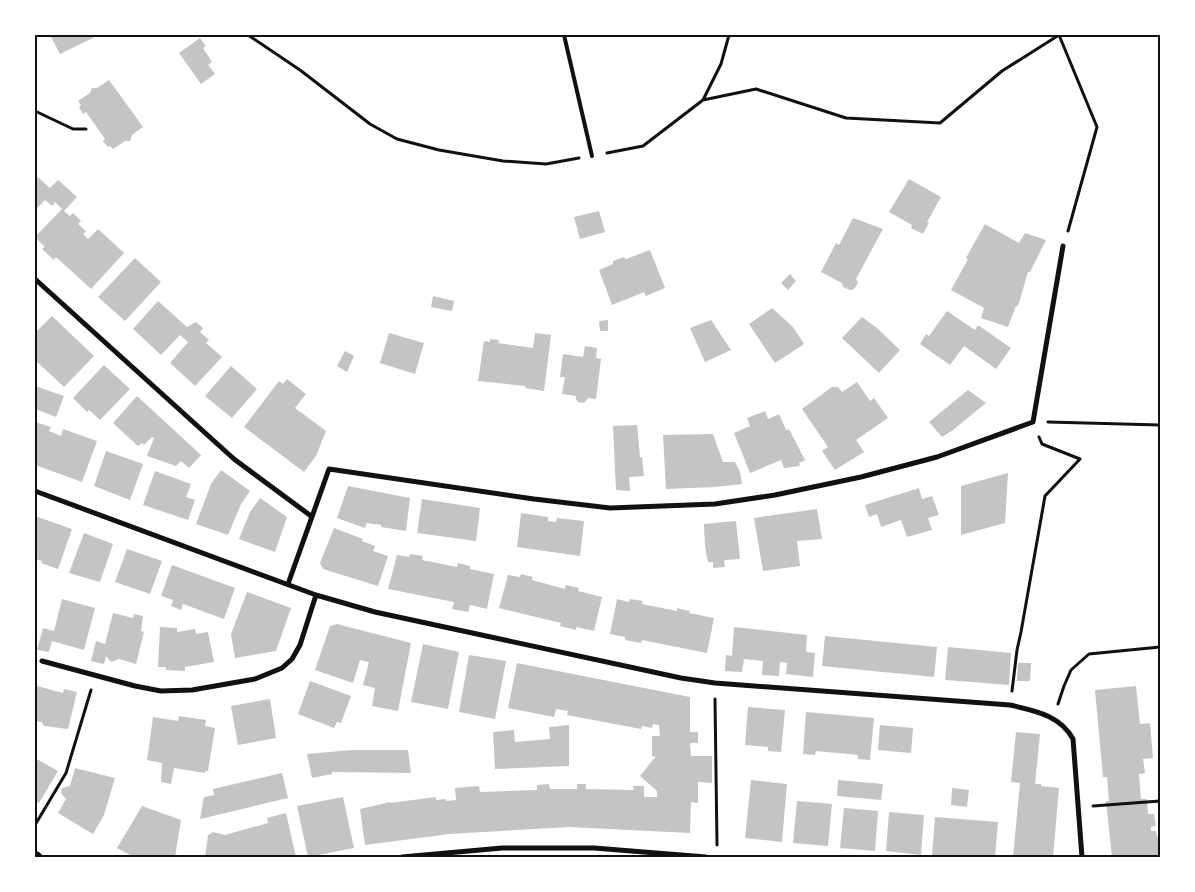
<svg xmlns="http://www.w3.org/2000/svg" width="1195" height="892" font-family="'Asap Condensed',sans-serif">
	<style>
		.building { fill: #c4c4c4 }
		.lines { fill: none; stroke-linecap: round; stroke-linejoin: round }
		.path { stroke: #111; stroke-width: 3 }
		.service { stroke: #111; stroke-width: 4 }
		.minor { stroke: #111; stroke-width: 5 }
		.tertiary { stroke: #111; stroke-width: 9 }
		.neatline { fill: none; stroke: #111; stroke-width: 2 }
	</style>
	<rect width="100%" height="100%" fill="#fff"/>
	<path class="building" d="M50,35H94L95,37L60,54Z
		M200,38L206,46L203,48L212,62L208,65L215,74L201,84L179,53Z
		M109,80L143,127L132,135L130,141H125L113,149L110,146L108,147L103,141L105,139L86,112L83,114L79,107L81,105L78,101L90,93L92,88H97Z
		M35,175L50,188L58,180L77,197L64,211L70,216L73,213L81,221L78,224L86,231L83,234L88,239L98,229L124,253L91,289L56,257L54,260L42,249L45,247L35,237L62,209L55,202L52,206L45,200L35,210Z
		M909,179L941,197L927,222L929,223L923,234L911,228L912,225L889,212Z
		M599,211L605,232L580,239L574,217Z
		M853,218L883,229L856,279L858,283L854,289L850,290L843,287L842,283L821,272L836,243L839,245Z
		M985,224L1019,243L1025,233L1046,240L1030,272H1028L1018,306H1016L1008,327L981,318L984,308L951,290L968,259L966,258Z
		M650,250L665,288L646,296L644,292L612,305L599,270L613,264V261L624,257L626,259Z
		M135,258L161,282L125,321L98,297Z
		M790,274L796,281L788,290L781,283Z
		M433,296L454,301L452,311L431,307Z
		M158,301L187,327L196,322L203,328L200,332L209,340L206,343L222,357L195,386L170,363L188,342L180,335L161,355L133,329Z
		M772,308L793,327L804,344L775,363L749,324Z
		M947,311L975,330L978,325L1011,348L996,369L964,346L950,365L920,344L926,334L929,336Z
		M52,316L94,356L64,387L35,360V333Z
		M862,317L877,328L900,350L879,373L842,338Z
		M608,320V331H600L599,321Z
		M711,320L731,350L705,362L690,328Z
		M389,333L424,343L415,374L380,363Z
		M535,333L551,335L544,391L525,388L526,386L478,381L484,341L490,342V339L499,340L498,343L533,348Z
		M585,346L597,348L596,358L601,359L596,399L588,398L584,403L578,402L576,399V396L562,394L565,377H560L563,354L583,357Z
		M345,351L354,356L347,372L337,366Z
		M104,365L130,389L100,420L89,410L87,412L73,398Z
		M231,366L257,389L232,418L205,396Z
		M287,379L306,394L295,408L326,431L316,456L304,472L244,427L279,381L283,384Z
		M857,382L870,401L874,398L888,418L856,440L864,452L835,470L822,451L828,447L802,409L832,387H838L842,392Z
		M35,386L64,396L56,417L35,409Z
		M968,390L986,403L953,430L942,437L929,422Z
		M137,396L201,455L189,468L181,461L176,466L147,456L154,438L152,437L144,445L142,443L138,446L113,423Z
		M765,411L768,419L779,414L786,430L789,429L805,460L799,463L800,466L784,468L781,460L750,473L734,433L750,426L747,418Z
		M35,422L51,427L49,431L61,436L63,429L97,441L82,482L35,465Z
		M637,425L640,457H642L644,476L629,477L630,491L616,490L613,426Z
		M713,434L723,462H735L740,472L742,484L715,487L666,489L663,435Z
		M106,451L143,464L130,500L94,486Z
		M221,470L250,491L241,504L228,535L196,524L211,484Z
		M155,471L191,484L186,497L195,500L188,520L143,505Z
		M1008,473L1005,523L961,535V486Z
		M348,486L410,498L406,531L381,527V525L367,523L365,528L337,518Z
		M919,488L922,499L932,496L939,515L928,518L932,530L907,537L901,520L881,527L877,514L869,517L865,505Z
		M260,498L287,517L275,552L239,539L250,512Z
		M422,499L480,508L476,541L417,533Z
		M817,509L822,539L797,541L800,566L763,571L754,518Z
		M521,513L548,517V521L556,522L557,518L584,521L580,556L517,547Z
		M35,516L72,529L58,569L41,563L42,561L35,559Z
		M736,521L740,559L724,560L725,567L713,568V562H708L705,547L704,524Z
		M334,528L363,539L362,541L375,546L373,551L388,556L378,586L323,569L320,563Z
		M84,533L113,544L100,582L69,573Z
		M127,549L162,561L150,594L115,582Z
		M410,554L423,556L422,560L457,567L458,563L470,566V569L494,574L487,609L470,605L468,612L452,609L454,602L388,589L397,555L409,557Z
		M172,565L235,588L224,619L183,604L181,610L171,606L173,600L161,596Z
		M521,574L533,577L532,580L565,589L566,585L579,588L578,591L602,597L594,631L576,627V630L560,626L561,623L499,608L508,575L520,577Z
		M247,592L291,608L276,651L235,658L231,634Z
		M62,599L95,608L84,650L52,641L49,652L37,650L43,628L54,631Z
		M617,599L629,602L630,599L643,601L642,604L677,611V608L690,611L689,613L714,618L707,653L642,640L641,643L625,640V637L610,634Z
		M113,613L133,618L134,614L143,616L141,631L144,632L136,664L119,659L111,662L106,656L104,664L91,661L96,641L105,644Z
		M337,624L411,643L398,711L372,706L375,688L363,685L369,662L360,660L353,683L315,670L330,626Z
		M160,627L177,628V632L195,629L196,634L208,632L214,662L185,667V671L166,670V667H158Z
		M734,627L807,635L806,652L815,653L813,677L786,674L787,663L780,662L779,676L762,675L763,661L744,659L742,672L725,671L726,655L732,656Z
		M825,636L937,647L934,677L822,666Z
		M423,644L459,652L448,709L411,702Z
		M948,647L1011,653L1009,685L945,680Z
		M469,655L506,661L495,719L459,712Z
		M517,663L690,697V732H698V743H690L691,756H712V783L698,782V803L691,802L690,833L569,827L449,834L365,845L360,809L390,802V803L436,797V800L446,799V801L456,800L455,788L479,786L480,792L537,790V785L549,784L550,789H577V784H586V789L634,790L633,786H644V797H657V791L640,776L656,756L652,757V736H660L659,725L653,724L652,728L642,726L641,729L567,715L568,711L556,709L554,717L508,708Z
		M1018,663H1031L1030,681H1017Z
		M310,681L351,696L341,723L337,722L334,728L298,714Z
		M37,686L63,693L64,689L77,692L68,729L44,726L42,722L35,721V687Z
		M1136,686L1140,724L1150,723L1153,758L1143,759L1145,773L1139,774L1141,799H1147L1148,814H1154L1156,826L1151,827V831H1156L1157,836H1160V857H1112L1106,801H1109L1107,777H1103L1095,690Z
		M270,699L276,738L238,745L231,706Z
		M748,707L785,710L781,752L768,751V747L745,745Z
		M806,712L874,718L870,760L858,759V755L816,751L815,755L803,754Z
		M179,716L206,720L205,726L215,728L208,771H205V773L174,768L171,784L161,782L162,763L147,760L153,717L178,721Z
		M569,725V766L495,769L493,732L514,730L515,742L550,739L549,727Z
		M880,725L913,728L911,753L878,750Z
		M1016,732L1040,734L1035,784H1041V786L1059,788L1053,857H1013L1020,783L1011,782Z
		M351,750H408L411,773L332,772V774L312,778L307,754Z
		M35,758L58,771L39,803L35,801Z
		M75,768L115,778L104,815L93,834L58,813L66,799L61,793L62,788L70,786Z
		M282,773L288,798L200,819L204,797L214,795L213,789Z
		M751,780L787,784L782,842L745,838Z
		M838,780L883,784L881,800L837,796Z
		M952,788L969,790L967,807L951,805Z
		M343,797L354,848L308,857L297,806Z
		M797,801L832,804L828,846L793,843Z
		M142,806L181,820L175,857H134L117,848Z
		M844,808L878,811L875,851L840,848Z
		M889,812L924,815L921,855L886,851Z
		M286,813L296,857H205L208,835L213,832L225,835L268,823L267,818Z
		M935,817L998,822L995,857L932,856Z"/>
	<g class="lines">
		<path class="path" d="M248,35L300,70L370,124L397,139L439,150L503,161L546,164L579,158
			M1059,35L1097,127L1068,231
			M703,100L721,64L729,35
			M35,111L73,129H86
			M607,153L643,146L703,100L756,89L846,118L940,123L1002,71L1059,35
			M1048,422L1160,425
			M1012,691L1017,650L1021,632L1045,496L1080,459L1042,444L1039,437
			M715,699L717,845
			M1058,704L1064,686L1071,670L1089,654L1160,647
			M1093,806L1160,801
			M35,825L66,773L91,690"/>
		<path class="service" d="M564,35L592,156"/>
		<path class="minor" d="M35,279L234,459L311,516
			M35,491L316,595L375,612L681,678L715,683L1010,705C1035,711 1060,715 1073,739L1082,857
			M288,584L329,469L534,499L610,508L715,504L775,495L861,477L937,457L1033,422L1063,246
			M42,661L135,686L161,691L192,690L255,679L282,668L292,659L300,645L316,595
			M402,857L502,848H594L706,857"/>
		<path class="tertiary" d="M35,855L38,857"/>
	</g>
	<rect width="1195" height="892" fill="none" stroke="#ffffff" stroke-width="72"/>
	<rect x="36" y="36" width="1123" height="820" class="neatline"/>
</svg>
